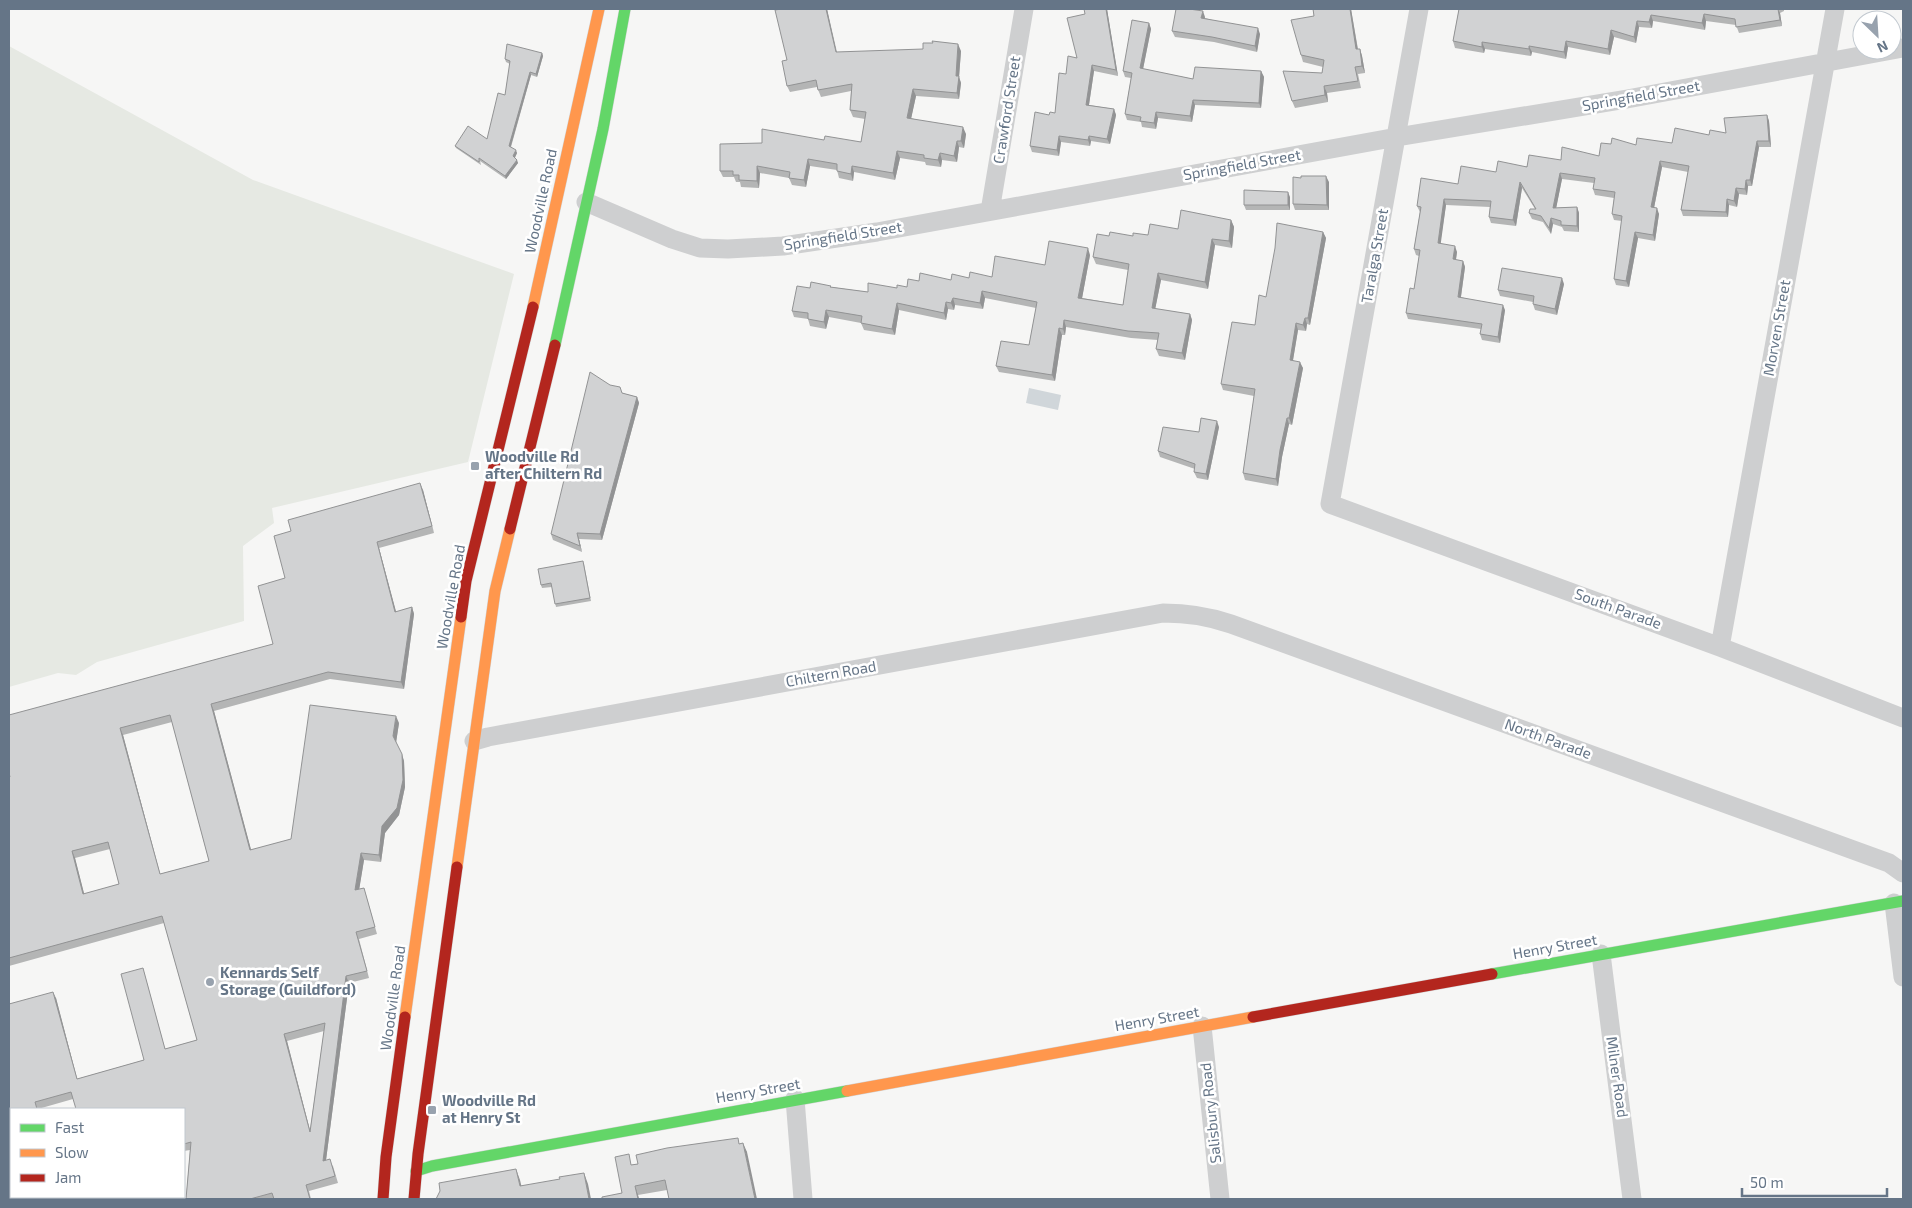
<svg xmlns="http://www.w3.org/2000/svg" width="1912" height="1208" font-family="'Exo 2',sans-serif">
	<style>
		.green { fill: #e6e9e3 }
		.water { fill: #d0d6da }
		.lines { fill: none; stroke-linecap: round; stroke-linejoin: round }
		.fast-casing { stroke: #d3d4d5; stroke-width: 12 }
		.slow-casing { stroke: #d3d4d5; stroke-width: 12 }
		.jam-casing { stroke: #d3d4d5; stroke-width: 12 }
		.street { stroke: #cecfd0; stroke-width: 19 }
		.fast { stroke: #63d668; stroke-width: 11 }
		.slow { stroke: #ff974d; stroke-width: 11 }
		.jam { stroke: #b3261e; stroke-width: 11 }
		.wall { fill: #b4b5b5; fill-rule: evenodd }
		.shaded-wall { fill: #929394 }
		.building { fill: #d1d2d3; stroke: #929394; fill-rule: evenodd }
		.poi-dot { fill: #98a2ae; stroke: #fff; stroke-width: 2 }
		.labels { text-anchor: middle; stroke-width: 5; stroke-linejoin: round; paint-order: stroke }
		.street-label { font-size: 15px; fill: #657587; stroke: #fff }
		.poi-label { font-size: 15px; font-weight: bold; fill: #657587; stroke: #fff; text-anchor: start }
	</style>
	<rect width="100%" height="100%" fill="#f6f6f5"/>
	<path class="green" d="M9,46L253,180L514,274L468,462L272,508L274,523L243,546L244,621L97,662L76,675L58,673L9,687Z"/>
	<path class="water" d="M1029,388L1061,395L1058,410L1026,403Z"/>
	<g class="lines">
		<g class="fast-casing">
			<path id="fast" d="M555,345L603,129L625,9
				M1492,974L1903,901
				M416,1171L432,1166L847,1091"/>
		</g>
		<g class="slow-casing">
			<path id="slow" d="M533,307L599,9
				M457,867L495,591L510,529
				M405,1017L461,617
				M847,1091L1253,1017"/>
		</g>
		<g class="jam-casing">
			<path id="jam" d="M510,529L555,345
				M461,617L466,581L533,307
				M1253,1017L1492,974
				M383,1199L386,1157L405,1017
				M414,1199L418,1154L457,867"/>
		</g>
		<path class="street" d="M1419,9L1330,504L1720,647L1903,718
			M586,202L672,239L700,248L728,249L783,246L877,232L1397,137L1627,99L1903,48
			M990,211L1024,9
			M1720,647L1835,9
			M474,741L488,737L1163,613C1187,613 1208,616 1231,624L1889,863L1903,873
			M1894,903L1903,977
			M1601,954L1632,1199
			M1202,1026L1220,1199
			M795,1099L803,1199"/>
		<use href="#fast" class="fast"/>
		<use href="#slow" class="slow"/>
		<use href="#jam" class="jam"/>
	</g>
	<path class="wall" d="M781,9H827L837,52L961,51L959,77L961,83L959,99L916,96L911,118L966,134L964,148L959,147L957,162L942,160L941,167L926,165L925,162L900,158L895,180L854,172L853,181L839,178L837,170L810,166L806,187L792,185L789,178L760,173L759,188L741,187L740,182H736L734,177H723L720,171L762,143L824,140L861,142L865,119L853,117L850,110L851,91L821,97L817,87L790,92L787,86V60Z
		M948,9H969L948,10Z
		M1107,9L1118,76L1094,71L1089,105L1114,109L1116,115L1110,144L1091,141L1090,146L1061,142L1059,156L1032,152L1030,146L1049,115L1055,113L1066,74L1077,58L1085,14Z
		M1313,9H1351L1358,49H1360L1362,56L1365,73L1358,74L1361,88L1327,93L1328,102L1295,108L1292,101L1322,73L1323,67L1303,62L1301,55L1314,16Z
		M1459,9H1784V11L1780,13L1782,26L1739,33L1736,25L1706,21L1705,30L1653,21L1652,28L1639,27L1636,43L1614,37L1610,55L1568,47L1566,59L1532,52L1531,56L1485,49L1484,53L1455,48L1453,41Z
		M1205,17V18L1260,34L1257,52L1214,42L1175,37L1172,31Z
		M1149,23L1151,29L1143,69L1193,79L1261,71L1264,77L1261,108L1195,105L1192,122L1158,118L1156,129L1142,127L1141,122L1127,120L1125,114L1131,78L1125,77L1123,71Z
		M542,53L543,56L537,77L531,75L511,147L517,153L515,158L518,163L506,179L480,161L481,165L456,148L455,146L487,139L505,95L510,64L506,62L505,59Z
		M1767,115L1769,121L1771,147H1759L1752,186H1748L1747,195L1739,194L1737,207L1729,205L1728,217L1683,216L1681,210L1688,172L1662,167L1654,208L1659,214L1655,241L1638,238L1629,287L1616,285L1614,279L1622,221L1614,220L1612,214L1614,198L1595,195L1593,189L1594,183L1562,179L1556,208L1577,207L1579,213V232L1564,231L1562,227L1553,224L1551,234L1543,222L1532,219L1529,213L1535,209L1522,188L1516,226L1491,223L1489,217L1490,207L1446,205L1440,244L1457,252L1456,260L1463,261L1465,267L1461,297L1505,310L1500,343L1482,340L1480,334L1481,329L1408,319L1406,313L1414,289L1419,256L1416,255L1414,249L1420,212L1417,206L1458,184L1496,172L1561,160L1599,156L1611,144L1636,145L1672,143L1709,135L1726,133Z
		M1329,182V210H1295L1293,204Z
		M1290,197V210H1246L1244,205Z
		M1231,220L1234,227L1232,248L1215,245L1208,289L1161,280L1155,309L1190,314L1192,320L1185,360L1159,356L1156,349L1158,340L1131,338L1066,327L1065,335H1062L1055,381L999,372L996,366L1029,345L1036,308L985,298L983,309L955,305L954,310L948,309L946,320L899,310L895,335L864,330L861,323L829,317L826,329L810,326L808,319L794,317L792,311L810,288L831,287L868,292L907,287L919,281L951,280L992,277L1090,255L1082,298L1123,305L1128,270L1096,264L1093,257L1109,236H1133L1148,235Z
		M1323,232L1326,238L1310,325L1307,324L1306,331L1298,330L1293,360L1303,368L1292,425L1289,424L1282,457L1278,486L1245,480L1243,473L1254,396L1223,390L1221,384L1255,325L1266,297Z
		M1564,284L1557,315L1535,310L1533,304V302L1500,296L1498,290Z
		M622,393L637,397L639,403L602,540L579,539L582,552L553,540L551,534Z
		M1219,427L1208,480L1197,478L1194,472L1195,469L1160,457L1158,451L1199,432Z
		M423,490L434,533L379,548L396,612L412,607L414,614L404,689L330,679L214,711L251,850L291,839L399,723L396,742L404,761L405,787L399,815L385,833L381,862L364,860L359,889L364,888L377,934L359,939L369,978L349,983L326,1160L333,1166L338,1183L309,1191L311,1199H186L190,1150L184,1151V1109L73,1099L38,1109H11V1197H15L9,1198V1004L56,998L77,1079L144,1060L143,968L165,1049L197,1040L164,923L9,966V777L273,644L285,578L291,531ZM172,722L209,861L160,874L123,735ZM110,849L119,884L84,894L75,858ZM324,1031L310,1130L287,1041Z
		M584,564L591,601L556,607L552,587L542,588L541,585Z
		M740,1144L747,1152L667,1190L638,1195L639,1199H602L622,1193L632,1165Z"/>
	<path class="shaded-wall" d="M826,9H827L838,59L836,52Z
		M1106,9H1107L1118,76L1116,70Z
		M1350,9H1351L1359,57L1356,49Z
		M1778,9L1780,13L1782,26L1780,20Z
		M1203,11L1205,17L1204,23L1201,18Z
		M1704,14L1706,21L1705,30L1702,23Z
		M1651,15L1653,21L1652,28L1649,22Z
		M1637,21L1639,27L1636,43L1634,37Z
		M1149,23L1151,29L1142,74L1140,68Z
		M1258,28L1260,34L1257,52L1255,46Z
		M1611,30L1614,37L1610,55L1608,49Z
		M1566,41L1568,47L1566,59L1564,52Z
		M1482,42L1485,49L1484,53L1482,47Z
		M958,44L961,51L959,77L961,83L959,99L957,93L956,76Z
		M1529,46L1532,52L1531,56L1529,49Z
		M1360,49L1362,56L1365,73L1362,66Z
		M542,53L543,56L537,77L536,74Z
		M1092,65L1094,71L1088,111L1086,105Z
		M1261,71L1264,77L1261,108L1259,103Z
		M530,72L531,75L510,149L509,146Z
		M1324,86L1327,93L1328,102L1325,95Z
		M913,89L916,96L910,124L907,118Z
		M1193,100L1195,105L1192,122L1190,116Z
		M1114,109L1116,115L1110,144L1107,139Z
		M1156,112L1158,118L1156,129L1154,123Z
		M1767,115L1769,121L1771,147L1769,141Z
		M963,127L966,134L964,148L961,141Z
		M1059,136L1061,142L1059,156L1057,150Z
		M1089,136L1091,141L1090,146L1088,140Z
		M957,141L959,147L957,162L954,156Z
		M1757,141L1759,147L1752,186L1750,180Z
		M516,150L517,153L514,159L513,156Z
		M897,151L900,158L895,180L893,173Z
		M940,153L942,160L941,167L938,160Z
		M808,159L810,166L806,187L804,180Z
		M517,160L518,163L506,179L505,176Z
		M1660,161L1662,167L1653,213L1651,207Z
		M757,166L760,173L759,188L757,181Z
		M852,166L854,172L853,181L851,174Z
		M1560,173L1562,179L1555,214L1553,208Z
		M1326,176L1329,182V210L1327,205Z
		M1746,180L1748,186L1747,195L1745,189Z
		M1520,182L1522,188L1516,226L1513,220Z
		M1736,188L1739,194L1737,207L1734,201Z
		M1288,192L1290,197V210L1288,205Z
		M1444,199L1446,205L1440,249L1438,243Z
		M1727,199L1729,205L1728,217L1726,212Z
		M1577,207L1579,213V232L1577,226Z
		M1657,208L1659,214L1655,241L1653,235Z
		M1551,218L1553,224L1551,234L1549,228Z
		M1231,220L1234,227L1232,248L1229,241Z
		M1323,232L1326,238L1310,325L1308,318Z
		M1635,232L1638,238L1629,287L1626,281Z
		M1212,239L1215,245L1208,289L1205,282Z
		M1455,246L1457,252L1455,265L1453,259Z
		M1088,248L1090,255L1081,304L1078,298Z
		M1463,261L1465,267L1460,303L1458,297Z
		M1158,273L1161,280L1154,315L1152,308Z
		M1562,278L1564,284L1557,315L1555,309Z
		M982,291L985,298L983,309L980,303Z
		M953,298L955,305L954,310L951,303Z
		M946,302L948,309L946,320L944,313Z
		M897,303L899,310L895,335L892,329Z
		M1503,305L1505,310L1500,343L1498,337Z
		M826,310L829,317L826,329L824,322Z
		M1190,314L1192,320L1185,360L1182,353Z
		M1305,318L1307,324L1306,331L1303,325Z
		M1064,320L1066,327L1065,335L1063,329Z
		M1296,323L1298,330L1292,366L1290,360Z
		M1059,328L1062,335L1055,381L1052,375Z
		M1300,362L1303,368L1292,425L1289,418Z
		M637,397L639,403L602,540L600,534Z
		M1287,418L1289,424L1282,457L1278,486L1276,479L1280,450Z
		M1217,421L1219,427L1208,480L1206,474Z
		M420,483L423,490L434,533L432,526Z
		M577,533L579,539L582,552L580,546Z
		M377,542L379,548L398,619L395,612Z
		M412,607L414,614L404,689L401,682Z
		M211,704L214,711L253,857L250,850Z
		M396,716L399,723L396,743L393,736Z
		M120,728L123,735L162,881L160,874Z
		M402,754L404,761L405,787L399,815L385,833L381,862L379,855L382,826Z
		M72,851L75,858L86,901L83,894Z
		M361,853L364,860L358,897L355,890Z
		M346,976L349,983L325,1168L323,1161Z
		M53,992L56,998L79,1086L77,1079Z
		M284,1034L287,1041L312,1139L310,1132Z
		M743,1143L747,1152L757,1199H755Z
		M516,1169L520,1180L524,1197L520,1186Z
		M584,1173L588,1184L591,1199H589Z
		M635,1186L638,1195L639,1199H638Z"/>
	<path class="building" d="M781,9H826L836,52L923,49V43H933L932,41L958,44L956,76H959L957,93L913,89L907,118L963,127L961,141H957L954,156L940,153L938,160L924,158V155L897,151L893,173L852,166L851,174L837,171V164L808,159L804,180L789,178L790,172L757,166V181L739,180V175H733V171H720V144L762,143V129L824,140L825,136L861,142L866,112L850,110L852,84L818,90L816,80L787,86L782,61L787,60L775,10Z
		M1084,9H1106L1116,70L1092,65L1086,105L1114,109L1107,139L1089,136L1088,140L1059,136L1057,150L1030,146L1035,112L1049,115L1050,112L1055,113L1059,73L1066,74L1068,56L1077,58L1067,18L1085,14Z
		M1176,9H1189L1203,11L1201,18L1258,28L1255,46L1212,37L1172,31Z
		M1313,9H1350L1356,49H1360L1362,66L1355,67L1358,81L1324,86L1325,95L1292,101L1283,71L1322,73L1324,60L1301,55L1291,20L1314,16Z
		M1459,9H1778L1780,20L1736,27L1735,19L1704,14L1702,23L1651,15L1649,22L1637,21L1634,37L1611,30L1608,49L1566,41L1564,52L1529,46V49L1482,42V47L1453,41Z
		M1132,20L1149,23L1140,68L1193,79L1195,67L1261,71L1259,103L1193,100L1190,116L1156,112L1154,123L1140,121L1141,117L1125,114L1132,73L1123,71Z
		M507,44L542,53L536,74L530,72L509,146L516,150L513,156L517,160L505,176L479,158V162L455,146L468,126L487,139L498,93L505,95L510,61L505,59Z
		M1767,115L1769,141H1757L1750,180H1746L1745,189L1736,188L1734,201L1727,199L1726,212L1681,210L1689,166L1660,161L1651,207L1657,208L1653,235L1635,232L1626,281L1614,279L1622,216L1612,214L1615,192L1593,189L1595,178L1560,173L1553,208L1577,207V226L1561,225V221L1551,218L1549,228L1541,216L1529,213L1530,209H1536L1520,182L1513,220L1489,217L1491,201L1444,199L1438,243L1455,246L1453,259L1463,261L1458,297L1503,305L1498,337L1480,334L1482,324L1406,313L1410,288L1414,289L1420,250L1414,249L1421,207L1417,206L1421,178L1458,184L1461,166L1496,172L1498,161L1527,167L1529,155L1561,160L1562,147L1599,156L1601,143L1611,144L1612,138L1636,145L1637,138L1672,143L1675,128L1709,135L1710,130L1726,133L1724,118Z
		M1301,176H1326L1327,205L1293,204V177L1301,178Z
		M1244,190L1288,192V205H1244Z
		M1181,210L1231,220L1229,241L1212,239L1205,282L1158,273L1152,308L1190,314L1182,353L1156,349L1159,333L1128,331L1064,320L1063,329L1059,328L1052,375L996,366L1001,341L1029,345L1037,302L982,291L980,303L953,298L951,303L946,302L944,313L897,303L892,329L861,323L862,316L826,310L824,322L808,319V313L792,311L797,286L810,288L811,282L831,286L830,287L868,292V283L897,288V285L907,287L908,279L919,281L920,273L951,280L952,274L969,278L970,272L992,277L995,256L1045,265L1049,241L1088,248L1078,298L1123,305L1129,264L1093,257L1097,234L1109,236L1110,232L1133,236V233L1148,235L1150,224L1178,229Z
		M1277,223L1323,232L1308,318H1305L1303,325L1296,323L1290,360L1300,362L1289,418H1287L1280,450L1276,479L1243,473L1255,389L1221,384L1232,322L1255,325L1259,295L1266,297L1275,248Z
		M1502,268L1562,278L1555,309L1533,304L1534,296L1498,290Z
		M590,372L610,385L620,387L622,393L637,397L600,534L577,533L580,546L551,534Z
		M1201,418L1217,421L1206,474L1194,472L1195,464L1158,451L1163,427L1199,432Z
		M420,483L432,526L377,542L395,612L412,607L401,682L328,672L211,704L250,850L291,839L310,705L396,716L393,736L402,754L403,780L397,808L382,826L379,855L361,853L355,890L364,888L375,927L356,932L367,971L346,976L323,1161L330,1159L335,1176L306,1185L310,1199H274L272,1193L250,1199H186L191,1142L184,1144V1109H76L71,1092L35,1102L37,1109H11V1190L9,1191V1004L53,992L77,1079L144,1060L121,974L143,968L165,1049L197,1040L162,916L9,958V777H10L9,773V715L273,644L258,586L285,578L274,536L291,531L288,520ZM170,715L209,861L160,874L120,728ZM108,842L119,884L83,894L72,851ZM325,1023L310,1132L284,1034Z
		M583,561L590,598L555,604L551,583L541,585L538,569Z
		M738,1138L739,1144L743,1143L755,1199H669L665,1180L635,1186L638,1199H602V1197L622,1193L615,1157L629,1154L631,1165L638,1164L636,1155L667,1148Z
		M516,1169L520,1186L560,1179L559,1177L584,1173L589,1199H436L440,1191L439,1183Z
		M112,1197H135L136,1199H103Z
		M151,1197H153L154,1199H142Z"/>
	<g class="poi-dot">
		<rect x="470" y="461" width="10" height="10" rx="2.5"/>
		<circle cx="210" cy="982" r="5"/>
		<rect x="427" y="1105" width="10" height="10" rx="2.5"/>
	</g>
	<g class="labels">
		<g class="street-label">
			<text transform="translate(1641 96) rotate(-10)" y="5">Springfield Street</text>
			<text transform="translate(1007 110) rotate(-81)" y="5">Crawford Street</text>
			<text transform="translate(1242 165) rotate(-10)" y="5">Springfield Street</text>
			<text transform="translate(541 201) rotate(-78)" y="5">Woodville Road</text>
			<text transform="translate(843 236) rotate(-9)" y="5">Springfield Street</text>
			<text transform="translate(1375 256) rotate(-80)" y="5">Taralga Street</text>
			<text transform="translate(1777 328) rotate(-80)" y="5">Morven Street</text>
			<text transform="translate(451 597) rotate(-80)" y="5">Woodville Road</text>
			<text transform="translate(1618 609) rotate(20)" y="5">South Parade</text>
			<text transform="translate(831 674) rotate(-10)" y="5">Chiltern Road</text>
			<text transform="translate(1548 739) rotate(20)" y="5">North Parade</text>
			<text transform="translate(1555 947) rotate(-10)" y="5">Henry Street</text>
			<text transform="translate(393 998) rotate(-82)" y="5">Woodville Road</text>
			<text transform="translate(1157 1019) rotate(-10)" y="5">Henry Street</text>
			<text transform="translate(1617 1077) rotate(82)" y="5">Milner Road</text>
			<text transform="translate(758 1091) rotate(-10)" y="5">Henry Street</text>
			<text transform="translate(1211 1113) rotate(-96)" y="5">Salisbury Road</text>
		</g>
		<g class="poi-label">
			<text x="485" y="462">Woodville Rd<tspan x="485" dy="17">after Chiltern Rd</tspan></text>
			<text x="220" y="978">Kennards Self<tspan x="220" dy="17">Storage (Guildford)</tspan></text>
			<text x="442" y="1106">Woodville Rd<tspan x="442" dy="17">at Henry St</tspan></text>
		</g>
	</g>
	<rect width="1912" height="1208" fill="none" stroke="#657587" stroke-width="20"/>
	<rect x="10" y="1108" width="175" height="90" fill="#ffffff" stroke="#c1c8cf"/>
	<rect x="20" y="1124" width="25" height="8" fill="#63d668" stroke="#c1c8cf"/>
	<text x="55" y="1133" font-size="15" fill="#657587">Fast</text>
	<rect x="20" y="1149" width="25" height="8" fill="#ff974d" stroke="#c1c8cf"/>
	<text x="55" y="1158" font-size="15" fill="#657587">Slow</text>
	<rect x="20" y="1174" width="25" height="8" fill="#b3261e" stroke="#c1c8cf"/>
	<text x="55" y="1183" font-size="15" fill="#657587">Jam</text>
	<g transform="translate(1877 35) rotate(155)"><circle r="24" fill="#ffffff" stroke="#c1c8cf"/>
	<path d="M0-4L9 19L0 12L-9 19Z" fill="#98a2ae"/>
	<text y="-8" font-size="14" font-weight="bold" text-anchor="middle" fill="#657587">N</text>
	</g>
	<path d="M1742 1188v8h145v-8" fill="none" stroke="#657587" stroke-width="2.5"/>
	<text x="1750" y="1188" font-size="15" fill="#657587" stroke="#ffffff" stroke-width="4" paint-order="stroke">50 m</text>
</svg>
